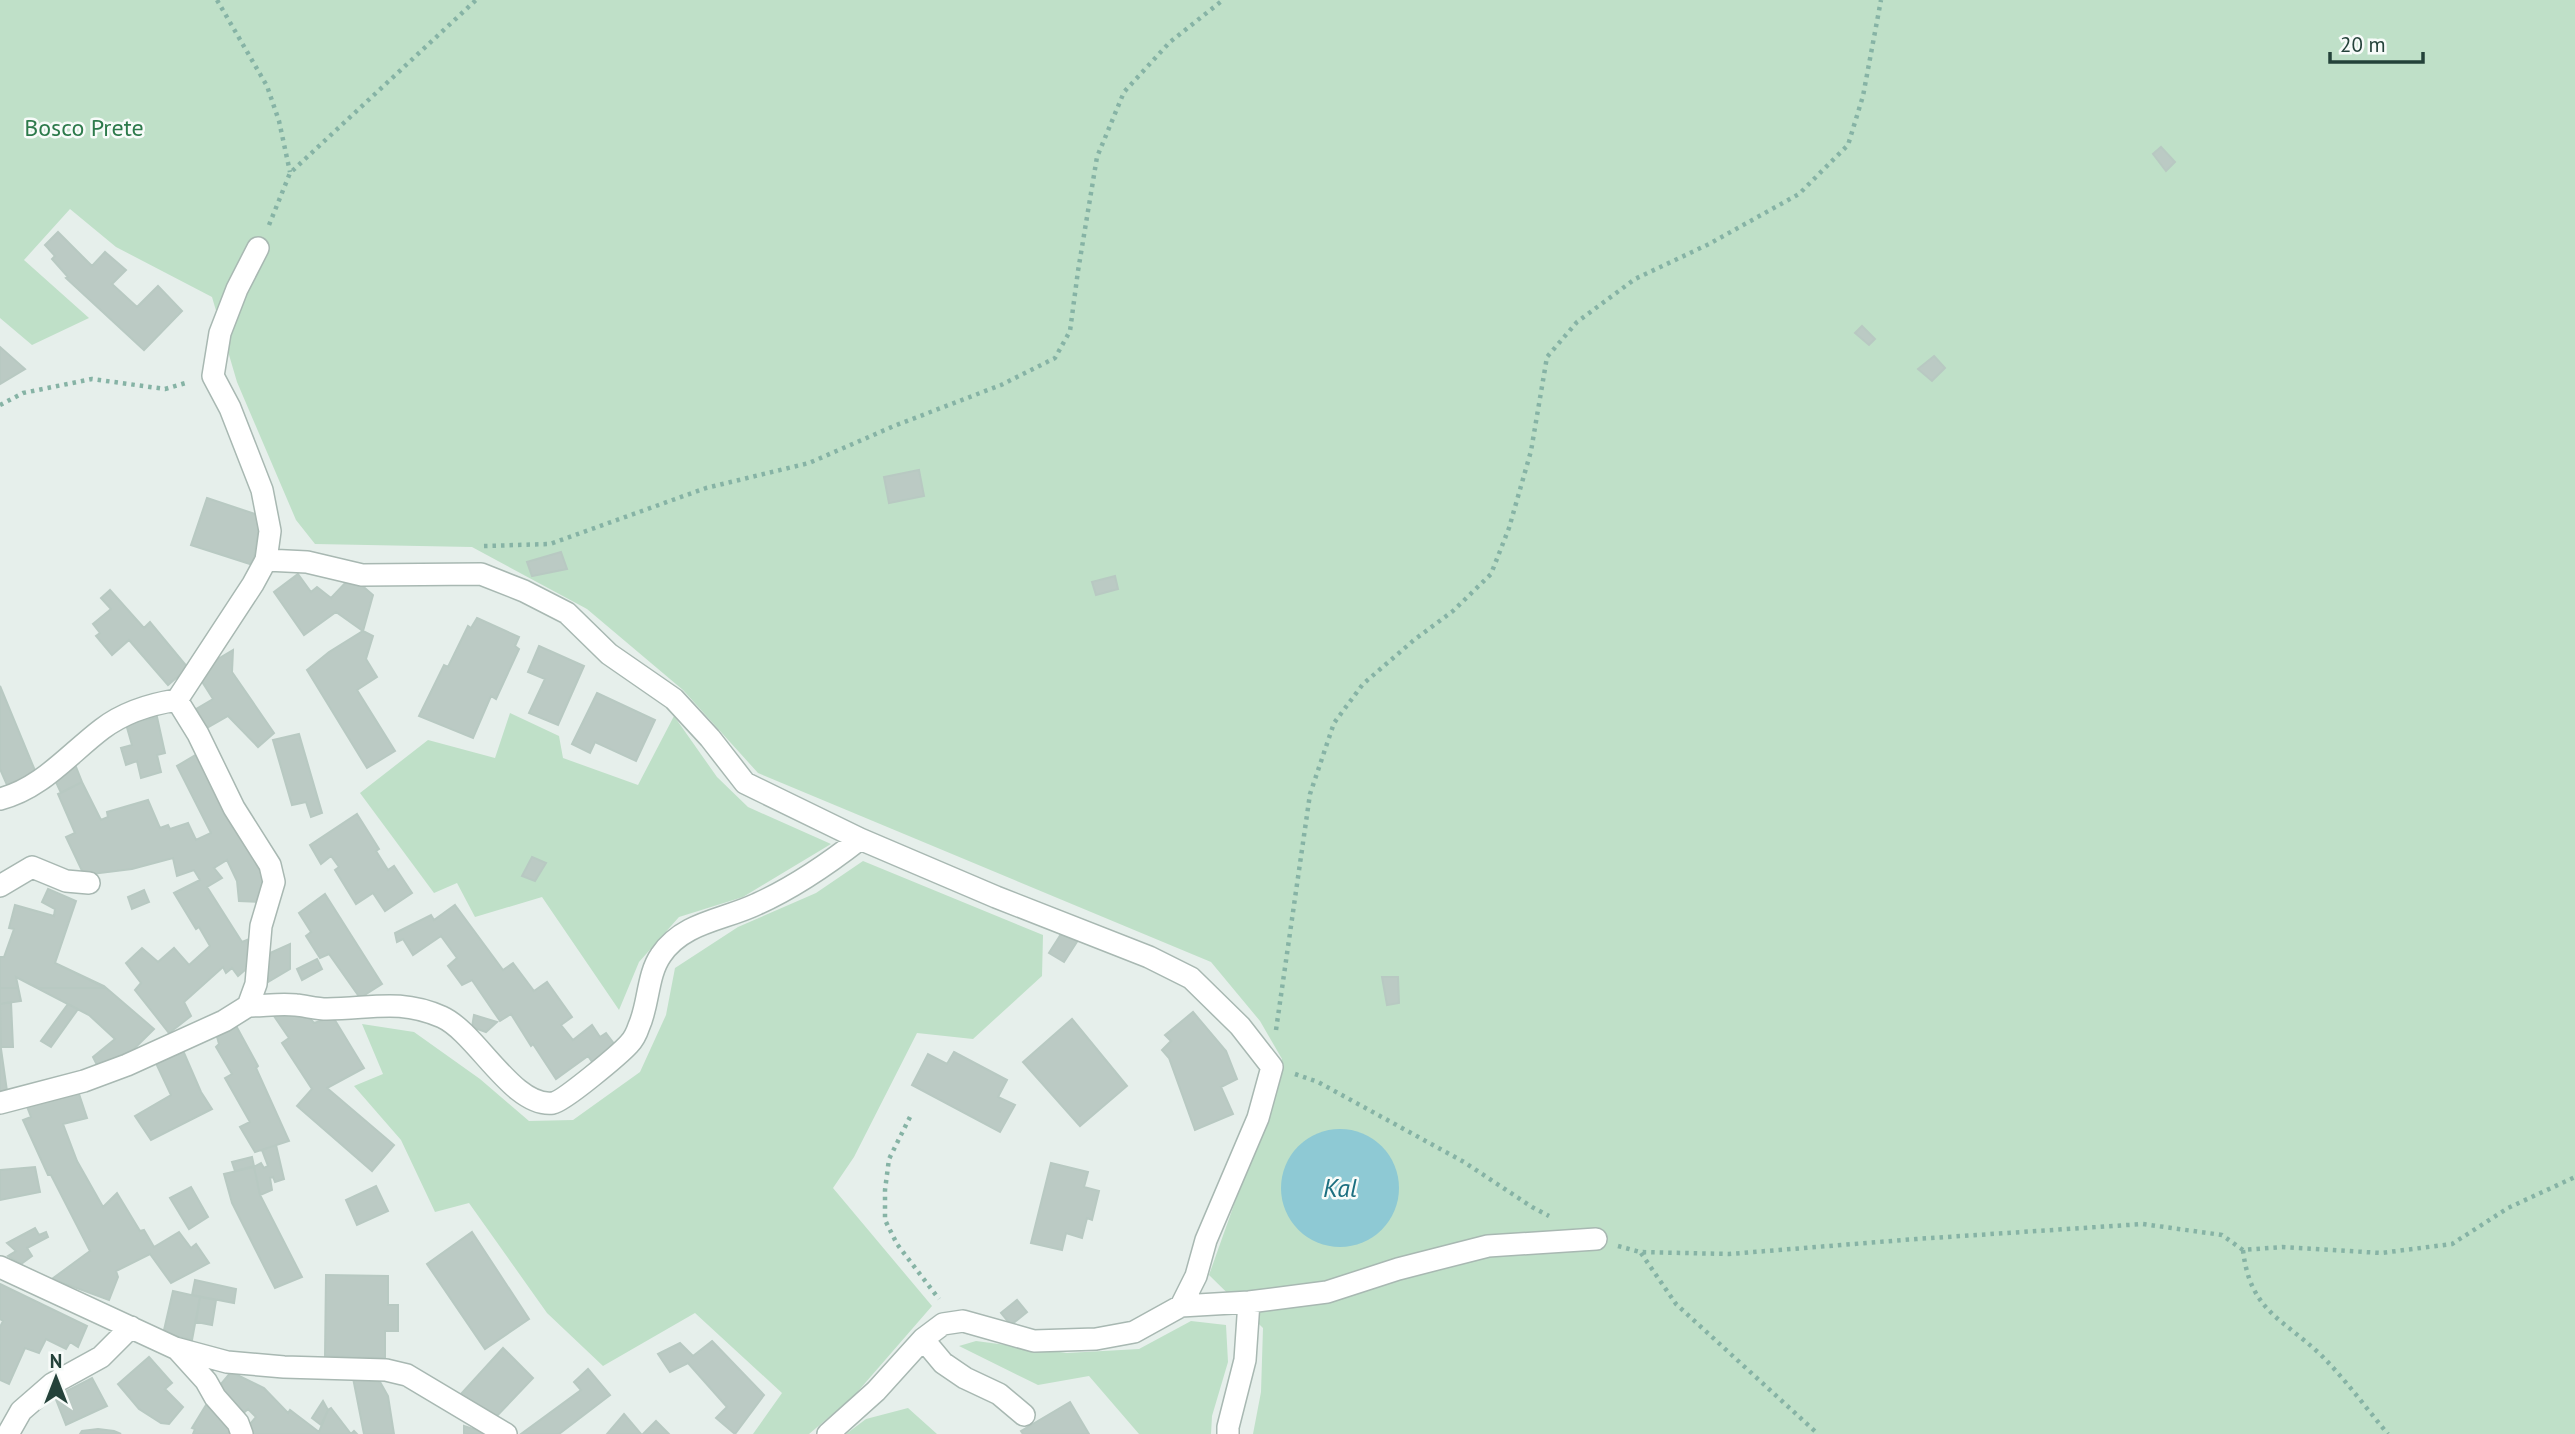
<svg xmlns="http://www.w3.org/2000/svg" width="2575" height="1434" font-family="'PT Sans',sans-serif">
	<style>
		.green { fill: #bfe0c8 }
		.water { fill: #8ec9d4 }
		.building { fill: #bbcac4; stroke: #b8c9c2; stroke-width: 2 }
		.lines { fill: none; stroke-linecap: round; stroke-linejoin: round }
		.street-casing { stroke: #a8b8b2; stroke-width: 24 }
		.path { stroke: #86b3a5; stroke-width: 4.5; stroke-dasharray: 3.5 5; stroke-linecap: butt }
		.street { stroke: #fff; stroke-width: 21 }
		.labels { text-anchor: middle; stroke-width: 5; stroke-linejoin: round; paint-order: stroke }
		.park-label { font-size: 24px; fill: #2d7a4b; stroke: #f7fbf9 }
		.water-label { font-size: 26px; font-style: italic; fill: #1c6f80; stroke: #f7fbf9 }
	</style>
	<rect width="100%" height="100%" fill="#e6efeb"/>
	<path class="green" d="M0,0H2575V1434H1253L1261,1392L1263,1328L1209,1275L1279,1078L1282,1059L1260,1021L1211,962L758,773L683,690L587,609L472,547L315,544L296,520L237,382L212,297L116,247L70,209L24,260L89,318L32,345L0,318Z
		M510,713L559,736L563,758L638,785L674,716L717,777L748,807L831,844L743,897L679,917L639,962L619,1010L542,897L475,917L457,883L434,893L360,793L428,740L495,758Z
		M863,861L1043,935L1042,976L973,1039L917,1033L854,1157L833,1188L932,1306L853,1397L809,1434H753L782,1393L695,1313L603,1366L547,1313L469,1203L435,1212L401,1140L354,1086L383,1074L362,1024L414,1032L480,1079L529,1121L573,1120L640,1072L666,1015L675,968L738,927L816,893Z
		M1191,1321L1226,1325L1228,1362L1212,1416L1211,1434H1139L1089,1376L1038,1385L959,1346L976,1341L1067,1353L1139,1349Z
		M908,1408L937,1434H846L866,1419Z"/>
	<path class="water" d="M1281 1188a59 59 0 1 1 118 0a59 59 0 1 1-118 0Z"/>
	<path class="building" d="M2161,147L2175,162L2166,171L2153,154Z
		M58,232L92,266L105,252L126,270L112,284L137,307L158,286L182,311L144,350L66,278L68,277L52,259L55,256L45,245Z
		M1862,326L1875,339L1869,345L1855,333Z
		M0,347L25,369L0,384Z
		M1934,356L1945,368L1932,381L1918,369Z
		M919,470L924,496L889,503L884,477Z
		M207,498L261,516L254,558L250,564L191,545Z
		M561,552L567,569L532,576L527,562Z
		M298,574L311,592L317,587L331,598L347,581L359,583L373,595L363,631L336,612L304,635L274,592Z
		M1115,576L1118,589L1096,595L1092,582Z
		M110,590L144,628L150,622L188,668L168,685L129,640L112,655L96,636L100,633L93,624L111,609L101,598Z
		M477,618L519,637L515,646L519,649L496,699L491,696L473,738L419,716L444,665L448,667L468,626L471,628Z
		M363,631L373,636L366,659L377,677L357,690L395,751L367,768L307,670L329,652Z
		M539,646L584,666L558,725L529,713L545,679L528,672Z
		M233,650L232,672L274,733L258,747L228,716L207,728L196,709L213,699L196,672Z
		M0,686L36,773L7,785L0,769Z
		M597,693L655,720L636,761L595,742L590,753L572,744Z
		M157,717L165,753L157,755L161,772L141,778L137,761L126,765L121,748L132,745L126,724Z
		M299,734L322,813L311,817L306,802L292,805L273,740Z
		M199,753L230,822L256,856L265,879L260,902L239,901L237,881L227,860L214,868L222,878L207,887L242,942L252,938L253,963L238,976L232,968L226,973L223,967L184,1002L191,1016L169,1033L135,990L141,983L126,963L142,948L158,962L174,948L189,965L210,946L199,927L196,929L174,893L200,880L194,870L177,876L173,858L132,869L84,875L66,837L75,833L58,794L82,782L101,820L108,817L107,812L148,800L160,828L168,825L170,829L188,823L196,840L211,833L177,766Z
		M74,762L82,782L61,793L55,780Z
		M357,814L379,849L376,851L388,870L394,866L412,893L385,911L373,893L356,904L335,870L339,867L331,856L321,864L310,845Z
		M532,857L546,863L535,881L522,876Z
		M48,889L76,901L55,963L104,986L154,1029L127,1056L99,1069L93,1057L115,1039L89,1015L16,977L18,988H0V957H4L14,929L9,928L15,905L54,916L55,909L42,902Z
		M48,889L76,901L55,963L106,988H38L16,977L21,1001L0,1004V957H4L14,929L9,928L15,905L54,916L55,909L42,902Z
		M144,890L149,902L132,909L128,897Z
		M325,894L382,984L360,998L329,954L320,958L306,936L311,932L299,913Z
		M455,905L503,970L513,963L534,991L547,982L572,1017L561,1025L573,1040L592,1025L600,1037L606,1033L618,1049L595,1066L588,1056L556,1079L533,1044L531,1046L511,1014L500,1021L472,980L462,985L448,966L457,958L441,936L413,955L403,939L397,942L395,933L431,915L434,920Z
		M1063,931L1080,937L1064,962L1049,953Z
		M290,944V969L268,982V954Z
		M317,959L322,969L302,980L297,969Z
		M1382,977H1398L1399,1003L1387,1005Z
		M11,1002L13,1047H1L0,1004Z
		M68,1004L78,1009L51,1047L41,1041Z
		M301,1008L314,1023L333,1017L364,1068L327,1088L394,1145L372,1171L297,1106L312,1089L282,1043L289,1038L274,1016Z
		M1193,1012L1226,1051L1237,1079L1221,1087L1233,1114L1195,1130L1169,1058L1162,1050L1171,1041L1165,1035Z
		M474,1015L497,1022L486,1032L472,1027Z
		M1072,1019L1127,1086L1080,1126L1023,1062Z
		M234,1022L258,1066L256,1068L289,1141L255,1152L240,1127L250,1122L225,1078L232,1074L216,1047L219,1044L216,1033Z
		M0,1042L7,1091L0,1093Z
		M181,1046L201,1092L212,1109L151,1140L135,1116L171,1095L154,1059Z
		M954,1052L1007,1080L998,1097L1015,1105L1000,1132L912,1085L928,1054L947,1064Z
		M78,1091L87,1118L63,1124L77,1161L103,1207L117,1193L140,1231L144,1230L154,1247L179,1232L191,1248L196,1244L209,1263L171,1283L150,1254L116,1271L118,1277L109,1300L52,1279L90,1251L51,1175H48L23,1120L31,1117L26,1104Z
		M276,1145L284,1179L275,1182L273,1177L270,1178L272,1190L260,1195L254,1167L261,1163L264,1168L268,1166L262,1150Z
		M252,1157L254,1166L235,1171L232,1162Z
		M1051,1163L1088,1172L1084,1187L1099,1191L1092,1220L1087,1218L1082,1238L1066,1233L1062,1250L1031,1243Z
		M35,1167L40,1192L0,1200V1170Z
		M254,1167L260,1195L302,1277L275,1288L232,1203L224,1174Z
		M376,1186L388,1211L357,1225L346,1200Z
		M191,1187L208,1217L189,1229L170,1198Z
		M35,1228L39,1235L46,1232L48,1237L27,1248L32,1256L21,1264L8,1256L16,1251L7,1243Z
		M472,1232L529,1319L485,1349L427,1264Z
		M326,1275L388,1276V1305H398V1331H385V1358L325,1356Z
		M195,1280L236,1289L234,1303L192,1295Z
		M0,1284L87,1326L78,1347L70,1342L66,1349L46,1339L39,1353L25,1348L9,1384L0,1380V1327L3,1321L0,1319Z
		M173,1291L200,1297L192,1340L171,1335L164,1330Z
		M200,1297L216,1300L212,1325L196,1322Z
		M1017,1300L1027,1312L1011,1325L1001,1313Z
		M712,1341L764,1395L735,1434L716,1418L727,1407L688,1363L670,1372L658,1354L680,1343L693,1356Z
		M503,1348L533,1378L495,1418L460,1395Z
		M149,1357L172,1383L165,1389L183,1407L169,1424L161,1423L139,1409L118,1384Z
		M588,1369L610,1395L559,1434H521L581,1390L574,1382Z
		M231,1372L264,1388L288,1413L290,1410L319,1432L328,1410L331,1408L351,1434L354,1431L357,1434H250L246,1429L256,1417L248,1409L240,1416L216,1390Z
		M92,1378L107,1406L66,1425L55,1397Z
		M353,1378L380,1382L388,1396L394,1434H364Z
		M323,1401L328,1410L321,1425L312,1418Z
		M1070,1402L1089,1434H1023L1021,1431Z
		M206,1405L232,1428L228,1434H193L195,1429L192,1428Z
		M624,1414L641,1434H607Z
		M656,1421L669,1434H643Z
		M464,1426L488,1434H464Z
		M98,1429L114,1431L121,1434H80L82,1431Z"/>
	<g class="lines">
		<g class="street-casing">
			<path id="street" d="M266,560L307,562L362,575L481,574L524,591L567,613L609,654L674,699L710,738L745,783L860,839
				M0,799C41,789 69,754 102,729C123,713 151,704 177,700L253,584L266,560L270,531L262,490L230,408L213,376L220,333L237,289L258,248
				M0,886L32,867L66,881L89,883
				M248,1006C264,1006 280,1003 296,1005C306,1006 317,1009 327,1009C370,1009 399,998 442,1017C477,1033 513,1108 553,1103C564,1101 620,1054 629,1044C633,1040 637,1032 639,1026C649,1004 647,975 661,955C683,922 724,920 757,904C795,887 828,864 860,839L996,897L1149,957L1191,978L1240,1026L1272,1067L1258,1118L1206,1240L1196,1276L1181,1306
				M0,1103L84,1081L127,1065L224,1021L248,1006L256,984L261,926L274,882L270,865L234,808L198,734L177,700
				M0,1267L175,1348L227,1362L284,1367L386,1370L407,1375L506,1434
				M923,1339L943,1363L965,1378L999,1394L1024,1415
				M177,1349L206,1381L215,1397L238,1423L242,1434
				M8,1434L21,1411L52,1384L101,1357L131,1327
				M828,1434L876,1391L923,1339L943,1324L963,1321L1034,1341L1096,1339L1134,1332L1181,1306L1249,1302L1327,1292L1398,1269L1488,1246L1596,1239
				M1228,1434V1427L1245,1360L1249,1302"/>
		</g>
		<path class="path" d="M217,0L267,86L279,121L290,172
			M269,225L290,173L476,0
			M0,405L23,393L92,379L165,389L189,382
			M484,546L550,544L706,488L809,463L894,426L1001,385L1055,358L1070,331L1078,271L1097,157L1124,92L1170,42L1223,0
			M1276,1030L1310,794L1334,723L1363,684L1414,640L1453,611L1491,574L1509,528L1531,451L1547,357L1577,322L1635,279L1709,244L1799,194L1848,145L1863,96L1881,0
			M1295,1074L1318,1082L1464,1162L1532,1207L1549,1216
			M910,1117L889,1159L885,1190V1220L897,1244L939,1299
			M1618,1246L1640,1252L1729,1254L1916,1239L2143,1224L2222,1235L2243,1250L2282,1247L2381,1253L2452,1244L2508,1208L2575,1177
			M2243,1250C2250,1311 2282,1318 2321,1355C2345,1379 2366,1408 2388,1434
			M1641,1253L1676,1304L1818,1434"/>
		<use href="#street" class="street"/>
	</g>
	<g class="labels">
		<g class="park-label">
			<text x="84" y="136">Bosco Prete</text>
		</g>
		<g class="water-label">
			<text x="1340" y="1197">Kal</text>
		</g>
	</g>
	<g transform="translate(56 1378)" stroke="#f7fbf9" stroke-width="5" paint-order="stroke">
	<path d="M0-5L12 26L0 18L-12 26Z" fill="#24423a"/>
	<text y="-10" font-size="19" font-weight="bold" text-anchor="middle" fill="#24423a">N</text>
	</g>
	<path d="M2330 52v10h93v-10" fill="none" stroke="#24423a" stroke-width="3.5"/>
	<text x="2340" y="52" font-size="21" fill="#24423a" stroke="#f7fbf9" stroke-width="5" paint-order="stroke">20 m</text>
</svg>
